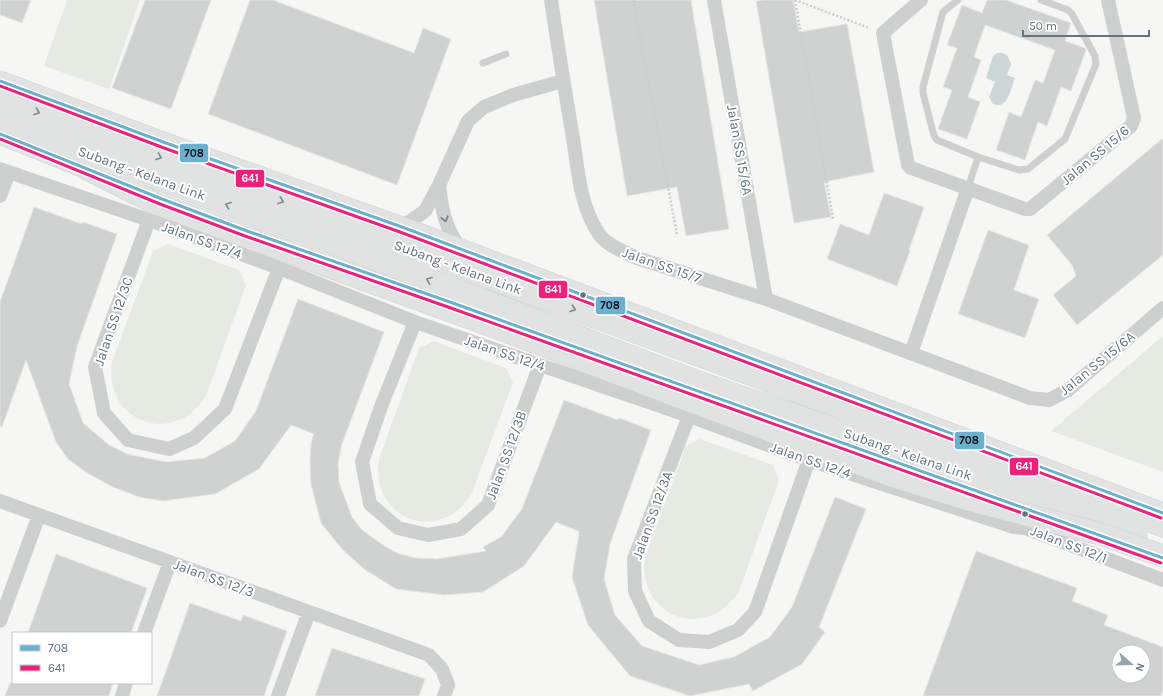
<svg xmlns="http://www.w3.org/2000/svg" width="1163" height="696" font-family="Karla,sans-serif">
	<style>
		.green { fill: #e6eae3 }
		.water { fill: #cdd7d8 }
		.building { fill: #d0d1d1; stroke: #e6e6e4; fill-rule: evenodd }
		.lines { fill: none; stroke-linecap: round; stroke-linejoin: round }
		.secondary-casing { stroke: #d1d3d5; stroke-width: 21 }
		.primary-casing { stroke: #d1d2d3; stroke-width: 23 }
		.path { stroke: #cccdce; stroke-width: 2.5; stroke-dasharray: 2 2; stroke-linecap: butt }
		.lane { stroke: #ced0d0; stroke-width: 7 }
		.street { stroke: #ced0d0; stroke-width: 14 }
		.secondary { stroke: #e1e2e2; stroke-width: 20 }
		.primary { stroke: #e1e2e2; stroke-width: 22 }
		.primary-bridge-casing { stroke: #d1d2d3; stroke-width: 23; stroke-linecap: butt }
		.primary-bridge { stroke: #e1e2e2; stroke-width: 22 }
		.bus-1-casing { stroke: #fff; stroke-width: 6 }
		.bus-2-casing { stroke: #fff; stroke-width: 6 }
		.bus-1 { stroke: #6cb0d0; stroke-width: 3 }
		.bus-2 { stroke: #ed207b; stroke-width: 3 }
		.oneway { stroke: #7a8b94 }
		.oneway2 { stroke: #6b7e89 }
		.bus-dot { fill: #607581; stroke: #fff; stroke-width: 1.5 }
		.labels { text-anchor: middle; stroke-width: 4; stroke-linejoin: round; paint-order: stroke }
		.street-label { font-size: 14px; fill: #607581; stroke: #fff }
		.line-badge { stroke: #fff; stroke-width: 1.5 }
		.badge-label { font-size: 11px; text-anchor: middle; font-weight: bold; fill: #fff }
		.pale-badge-label { font-size: 11px; text-anchor: middle; font-weight: bold; fill: #111 }
	</style>
	<rect width="100%" height="100%" fill="#f6f6f5"/>
	<path class="green" d="M67,0H140L109,89L44,66Z
		M168,244L239,270L246,285L206,396C174,448 103,422 112,362L153,251Z
		M1163,336V472L1051,431Z
		M434,341L506,368L513,382L472,493C441,546 369,520 379,459L419,348Z
		M700,439L773,465L779,480L739,591C707,643 636,617 645,557L686,446Z"/>
	<path class="water" d="M997,53H1002L1007,55L1011,64L1007,75L1015,78C1010,90 1008,110 993,104L989,97L995,82L986,78L993,56Z"/>
	<path class="building" d="M0,0H31L22,23L0,15Z
		M145,0H211L171,109L112,88Z
		M250,0H273L414,53L423,28L451,39L397,185L208,114Z
		M594,0H691L729,229L686,236L677,187L627,196Z
		M763,0H793L799,32L847,24L874,172L824,182L831,217L794,223L756,1Z
		M987,0H1006L1071,23L1065,41L1085,48L1086,50L1071,91L1061,87L1047,126L1038,122L1025,160L996,150L1009,112L1021,117L1035,80L1043,83L1055,50L985,25L974,57L981,60L968,97L980,102L967,139L938,129L952,90L943,87L957,48L947,45L962,5L982,13Z
		M1163,138V255L1077,325L1053,295L1076,276L1072,265L1047,235Z
		M884,193L924,207L909,250L910,251L897,286L827,259L840,224L869,235Z
		M34,207L82,224L83,222L117,234L77,346L69,384L83,423L109,445L127,454L166,462L205,458L235,441L256,411L298,299L384,332L342,444L338,463L339,482L352,517L362,530L383,545L397,553L415,558L437,559L486,551L483,547L501,537L522,509L564,400L618,420L619,418L651,430L610,544L604,579L615,615L642,646L699,665L734,657L770,637L792,607L835,497L866,509L819,627L825,632L802,664L753,691L749,684L690,696L630,676L588,625L572,577L579,532L578,531L556,522L524,566L483,592L444,595L396,589L364,569L342,549L321,523L311,484L310,460L311,443L314,434L291,425L259,469L215,494L163,501L139,497L113,487L87,473L68,459L56,442L26,360L2,427H0V302Z
		M988,230L1029,245L1014,290L1039,299L1025,338L958,314Z
		M976,551L1077,588L1072,601L1108,615L1104,625L1163,647V690L1161,696H923ZM1119,652H1143V676H1119Z
		M56,554L147,588L131,633H28Z
		M190,603L241,621L243,615L287,631L264,696H157Z
		M332,648L425,679L419,696H315Z
		M10,683H113L109,696H5Z"/>
	<g class="lines">
		<g class="secondary-casing">
			<path id="secondary" d="M0,81L166,143L402,227L1163,513
				M0,134L102,175
				M835,441L986,495"/>
		</g>
		<g class="primary-casing">
			<path id="primary" d="M0,98L1163,526
				M0,121L328,241L690,379L1052,504L1136,536
				M87,169L157,204L500,329"/>
		</g>
		<path class="path" d="M634,0L642,48L677,235
			M795,0L833,219
			M795,0L869,28"/>
		<path class="lane" d="M958,0L943,12L923,87V93L934,136L937,140L978,157L1019,170L1028,169L1065,139L1096,64L1095,56L1072,14L1068,10L1041,0
			M483,63L506,54
			M968,188L978,157"/>
		<path class="street" d="M551,0C558,46 565,92 573,138C578,171 580,206 599,234C606,245 626,253 637,258L766,299L1030,398L1049,400L1068,390L1163,308
			M714,0L766,299
			M921,0L883,33L908,165L911,168L1025,209H1030L1131,126L1134,118L1108,0
			M0,169L149,220L279,268L415,322L540,365L689,416L809,460L1014,527L1025,528L1163,580
			M439,185C442,210 445,229 461,249
			M0,196L9,172
			M149,220L95,367L104,413L128,440L169,449L194,438L225,409L279,268
			M402,227L425,211L439,185L468,121L484,107L513,95L563,81
			M415,322L382,404L362,462L370,504L398,528L428,535L461,529L488,505L540,365
			M911,353L968,188
			M689,416L634,559L635,591L649,621L679,640L709,642L738,630L755,612L809,460
			M0,501L429,655L442,669L448,685L444,696
			M0,621L39,515
			M144,633L170,562
			M122,696L126,683
			M278,696L309,612"/>
		<use href="#secondary" class="secondary"/>
		<use href="#primary" class="primary"/>
		<g class="primary-bridge-casing">
			<path id="primary-bridge" d="M500,329L693,402L890,475L967,499L1097,533L1163,556"/>
		</g>
		<use href="#primary-bridge" class="primary-bridge"/>
		<g class="bus-1-casing">
			<path id="bus-1" d="M0,81L166,143L402,227L1163,513
				M0,134L162,199L247,231L450,302L1163,558"/>
		</g>
		<g class="bus-2-casing">
			<path id="bus-2" d="M0,86L164,148L400,232L1161,518
				M0,139L160,204L245,236L448,307L1161,563"/>
		</g>
		<use href="#bus-1" class="bus-1"/>
		<use href="#bus-2" class="bus-2"/>
	</g>
	<defs><path id="oneway-chevron" d="M-2-3.5L2.5 0L-2 3.5" fill="none" stroke-width="1.6" stroke-linecap="round" stroke-linejoin="round"/></defs>
	<g class="oneway">
		<use href="#oneway-chevron" transform="translate(37 112) rotate(20)"/>
		<use href="#oneway-chevron" transform="translate(159 157) rotate(20)"/>
		<use href="#oneway-chevron" transform="translate(281 201) rotate(20)"/>
		<use href="#oneway-chevron" transform="translate(228 205) rotate(-160)"/>
		<use href="#oneway-chevron" transform="translate(429 280) rotate(-159)"/>
		<use href="#oneway-chevron" transform="translate(573 309) rotate(20)"/>
	</g>
	<use class="oneway2" href="#oneway-chevron" transform="translate(445 219) rotate(75)"/>
	<g class="bus-dot">
		<circle cx="583" cy="295" r="3.5"/>
		<circle cx="1025" cy="514" r="3.5"/>
	</g>
	<g class="labels">
		<g class="street-label">
			<text transform="translate(740 150) rotate(80)" y="5">Jalan SS 15/6A</text>
			<text transform="translate(1095 155) rotate(-40)" y="5">Jalan SS 15/6</text>
			<text transform="translate(142 173) rotate(20)" y="5">Subang - Kelana Link</text>
			<text transform="translate(202 240) rotate(20)" y="5">Jalan SS 12/4</text>
			<text transform="translate(662 265) rotate(19)" y="5">Jalan SS 15/7</text>
			<text transform="translate(458 267) rotate(20)" y="5">Subang - Kelana Link</text>
			<text transform="translate(113 321) rotate(-71)" y="5">Jalan SS 12/3C</text>
			<text transform="translate(505 353) rotate(19)" y="5">Jalan SS 12/4</text>
			<text transform="translate(1097 363) rotate(-39)" y="5">Jalan SS 15/6A</text>
			<text transform="translate(908 454) rotate(19)" y="5">Subang - Kelana Link</text>
			<text transform="translate(506 455) rotate(-70)" y="5">Jalan SS 12/3B</text>
			<text transform="translate(811 460) rotate(19)" y="5">Jalan SS 12/4</text>
			<text transform="translate(652 515) rotate(-70)" y="5">Jalan SS 12/3A</text>
			<text transform="translate(1069 544) rotate(21)" y="5">Jalan SS 12/1</text>
			<text transform="translate(214 578) rotate(20)" y="5">Jalan SS 12/3</text>
		</g>
	</g>
	<g class="line-badge">
		<rect x="179" y="143" width="30" height="20" rx="4" fill="#6cb0d0"/>
		<rect x="235" y="169" width="30" height="19" rx="4" fill="#ed207b"/>
		<rect x="538" y="280" width="30" height="19" rx="4" fill="#ed207b"/>
		<rect x="595" y="296" width="31" height="19" rx="4" fill="#6cb0d0"/>
		<rect x="954" y="431" width="31" height="19" rx="4" fill="#6cb0d0"/>
		<rect x="1009" y="457" width="30" height="19" rx="4" fill="#ed207b"/>
	</g>
	<g class="badge-label">
		<text x="250" y="182">641</text>
		<text x="553" y="293">641</text>
		<text x="1024" y="470">641</text>
	</g>
	<g class="pale-badge-label">
		<text x="194" y="157">708</text>
		<text x="610" y="309">708</text>
		<text x="969" y="444">708</text>
	</g>
	<rect x="12" y="632" width="140" height="52" fill="#ffffff" stroke="#bfc8cd"/>
	<rect x="20" y="645" width="20" height="6" fill="#6cb0d0" stroke="#bfc8cd"/>
	<text x="48" y="652" font-size="12" fill="#607581">708</text>
	<rect x="20" y="665" width="20" height="6" fill="#ed207b" stroke="#bfc8cd"/>
	<text x="48" y="672" font-size="12" fill="#607581">641</text>
	<g transform="translate(1131 664) rotate(110)"><circle r="19" fill="#ffffff" stroke="#bfc8cd"/>
	<path d="M0-3L7 15L0 10L-7 15Z" fill="#94a2aa"/>
	<text y="-6" font-size="11" font-weight="bold" text-anchor="middle" fill="#607581">N</text>
	</g>
	<path d="M1023 30v6h126v-6" fill="none" stroke="#607581" stroke-width="2"/>
	<text x="1029" y="30" font-size="12" fill="#607581" stroke="#ffffff" stroke-width="3" paint-order="stroke">50 m</text>
</svg>
